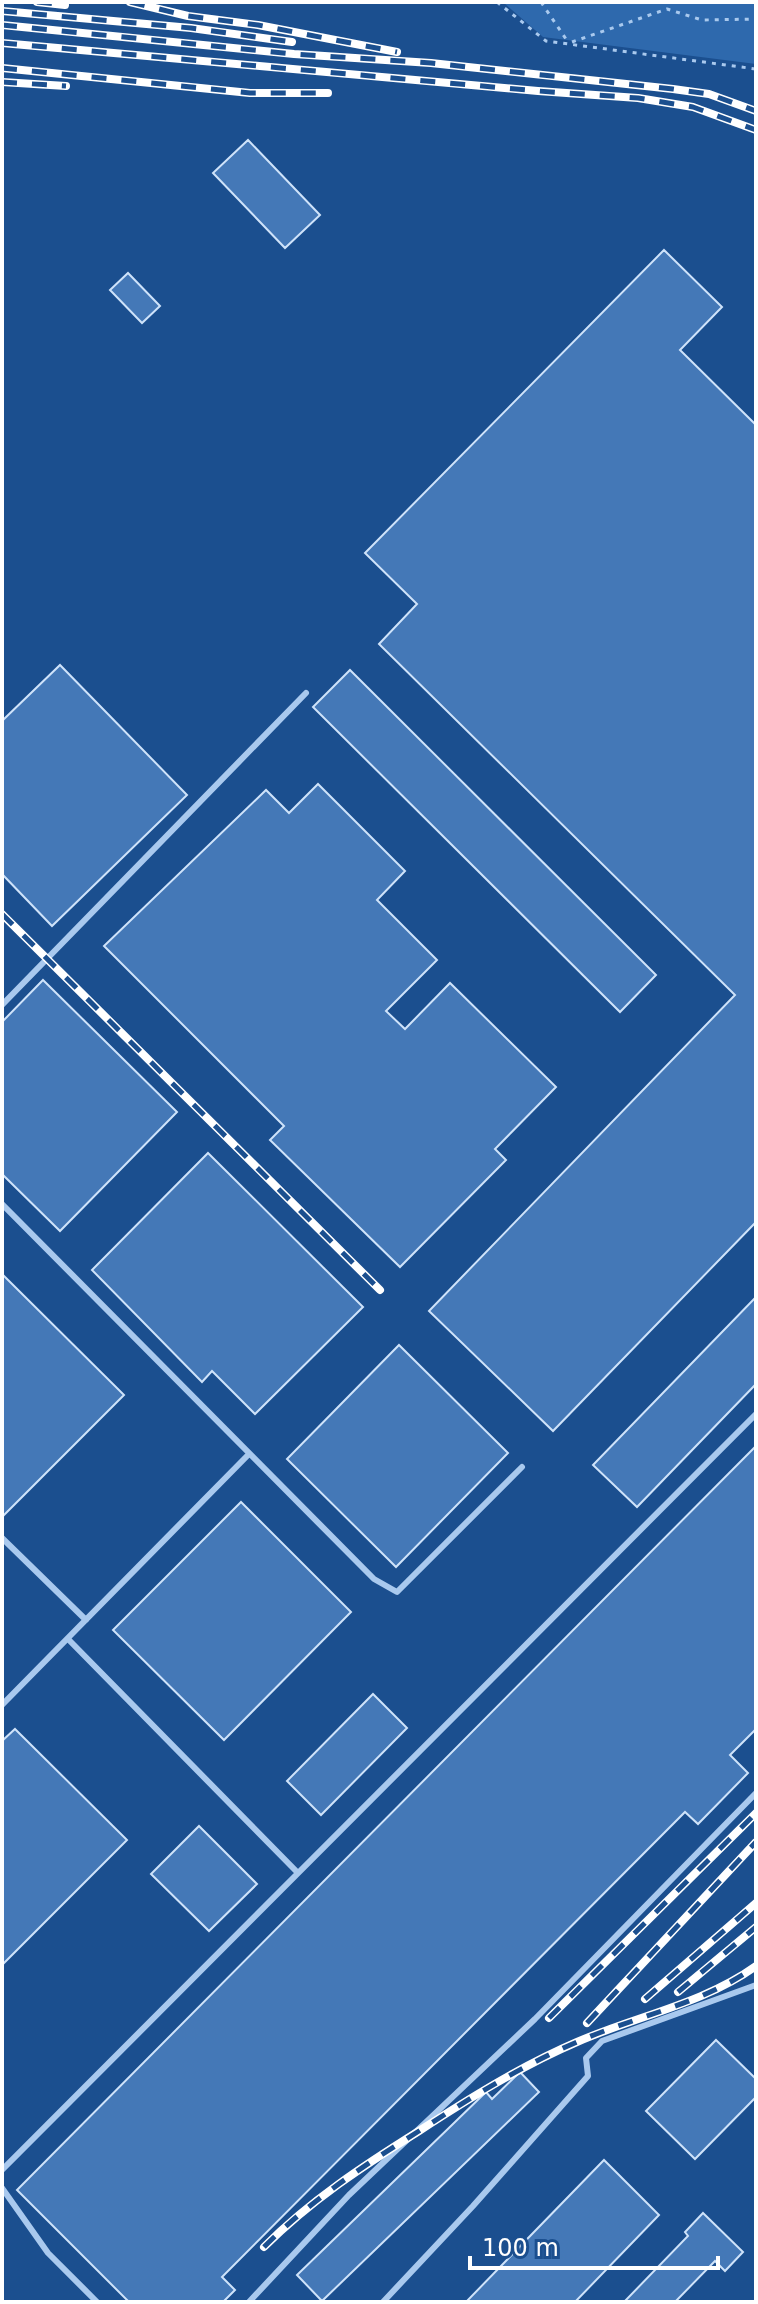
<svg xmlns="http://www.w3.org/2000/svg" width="758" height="2304" font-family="'DejaVu Sans',sans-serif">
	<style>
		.green { fill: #2e69ad }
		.building { fill: #4478b7; stroke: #cfe3fa; stroke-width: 2 }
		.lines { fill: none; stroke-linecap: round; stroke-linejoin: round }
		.path { stroke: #a9c9ee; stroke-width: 3; stroke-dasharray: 4 6; stroke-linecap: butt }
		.service { stroke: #a9c9ee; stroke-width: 6 }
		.rail-casing { stroke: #fff; stroke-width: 8 }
		.rail { stroke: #1b4f8f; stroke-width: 5; stroke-dasharray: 15; stroke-linecap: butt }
	</style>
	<rect width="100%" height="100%" fill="#1b4f8f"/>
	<path class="green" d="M503,2H756V64L543,37Z"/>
	<path class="building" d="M248,140L320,215L285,248L213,173Z
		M664,250L722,307L680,350L756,425V1222L553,1431L429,1311L735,995L379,644L417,604L365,553Z
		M128,273L160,306L142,323L110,290Z
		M60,665L187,795L52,926L2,874V721Z
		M350,670L656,975L620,1012L313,707Z
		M318,784L405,871L377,900L437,960L386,1011L405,1029L450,983L556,1087L495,1149L506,1160L400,1267L270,1140L284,1126L104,946L266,790L289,813Z
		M43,980L177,1112L60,1231L2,1174V1022Z
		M208,1153L363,1307L255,1414L212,1371L202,1382L92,1270Z
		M2,1274L124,1395L2,1517Z
		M756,1297V1384L637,1507L593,1465Z
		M399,1345L508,1453L396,1567L287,1459Z
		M756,1446V1729L730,1755L748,1773L698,1824L685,1812L222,2277L235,2290L223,2302H129L17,2190Z
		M241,1502L351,1612L224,1740L113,1630Z
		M373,1694L407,1728L321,1815L287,1781Z
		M15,1729L127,1840L2,1965V1741Z
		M199,1826L257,1884L209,1931L151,1874Z
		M716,2040L756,2079V2097L695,2159L646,2111Z
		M520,2072L539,2092L322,2301L297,2275L486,2092L492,2099Z
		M604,2160L659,2215L575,2302H466Z
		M703,2213L743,2252L725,2271L715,2261L675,2302H624L688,2236L685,2232Z"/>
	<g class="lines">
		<path class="path" d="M497,2L546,41L756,69
			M541,2L568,42
			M572,42L667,9L702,20L756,19"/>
		<path class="service" d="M2,1005L306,693
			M2,1204L374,1579L397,1592L522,1467
			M2,1538L86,1620
			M68,1639L298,1873
			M2,1705L248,1455
			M2,2170L756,1414
			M2,2188L48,2253L97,2302
			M249,2302L349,2195L535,2019L756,1793
			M383,2302L473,2206L588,2076L586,2058L602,2041L756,1985"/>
		<g class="rail-casing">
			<path id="rail" d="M37,2L65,5
				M130,2L188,16L258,25L397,52
				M2,11L191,28L292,42
				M2,25L294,54L431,63L673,89L709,94L756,111
				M2,43L538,91L638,98L693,107L756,130
				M2,68L250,93H328
				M2,82L66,86
				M2,914L380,1290
				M678,1992L756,1927
				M645,1999L756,1903
				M549,2018L756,1813
				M587,2023L756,1842
				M264,2247C311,2200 363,2166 419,2131C470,2098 521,2066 577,2042C636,2016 703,2004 756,1966"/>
		</g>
		<use href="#rail" class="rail"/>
	</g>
	<rect width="758" height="2304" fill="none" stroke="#ffffff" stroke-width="8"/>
	<path d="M470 2256v12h248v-12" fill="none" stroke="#ffffff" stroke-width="4"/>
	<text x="482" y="2256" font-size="24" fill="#ffffff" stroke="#1b4f8f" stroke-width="6" paint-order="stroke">100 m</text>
</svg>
